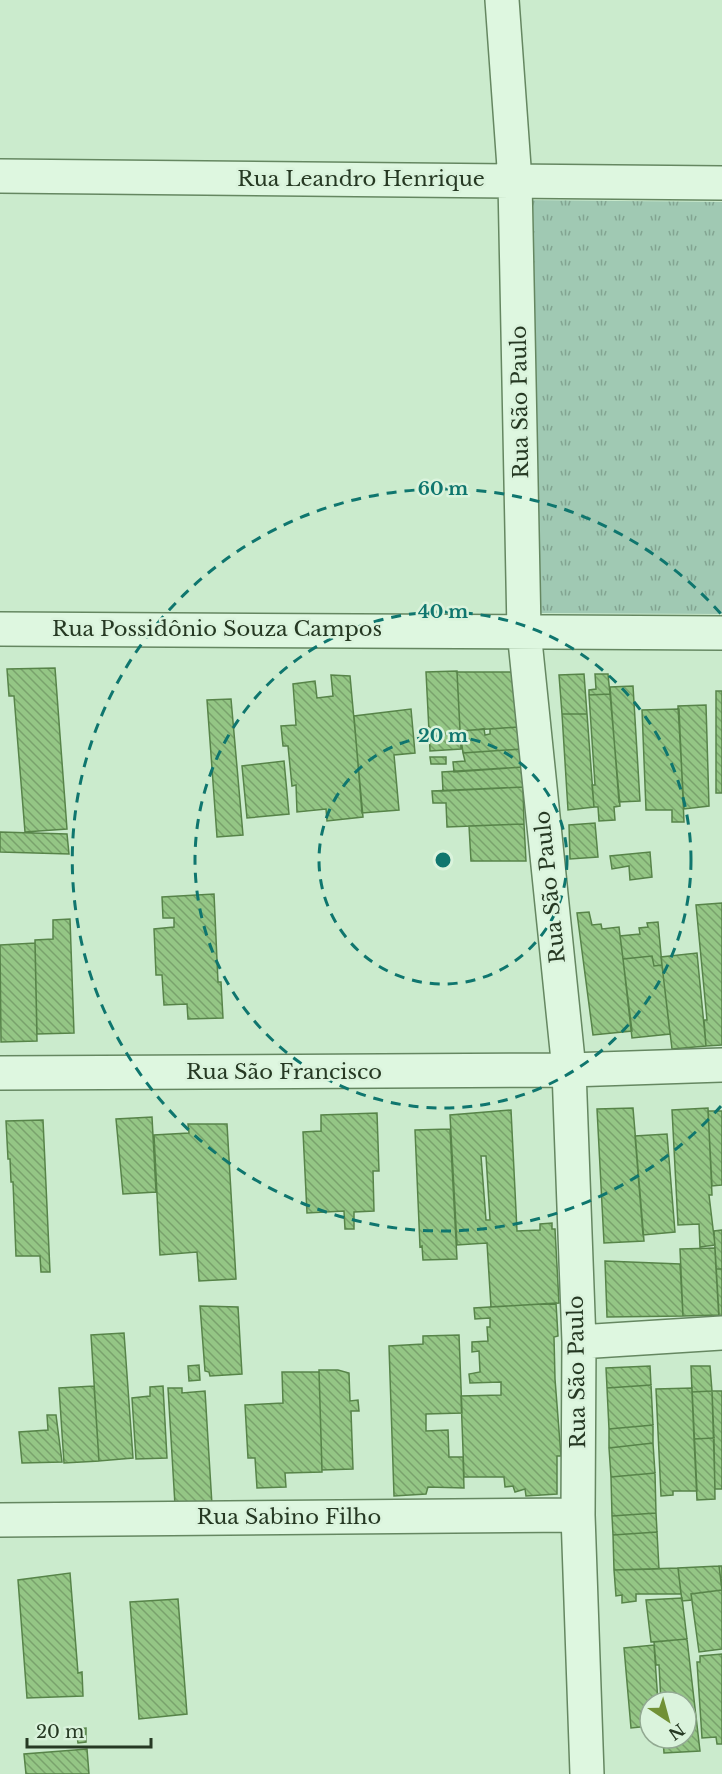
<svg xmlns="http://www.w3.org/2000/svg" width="722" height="1774" font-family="'Libre Baskerville',serif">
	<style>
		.park { fill: url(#park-tufts) }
		.building { fill: url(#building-back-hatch); stroke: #578449; stroke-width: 1.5; fill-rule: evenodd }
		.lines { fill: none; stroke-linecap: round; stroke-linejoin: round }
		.minor-casing { stroke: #658761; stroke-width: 36 }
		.minor { stroke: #def7e0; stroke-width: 33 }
		.ring { fill: none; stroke: #0f766e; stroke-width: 3; stroke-dasharray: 10 8 }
		.labels { text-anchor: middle; stroke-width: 5; stroke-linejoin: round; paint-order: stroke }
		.street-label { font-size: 21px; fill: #263923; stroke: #daf3dc }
		.centre { fill: #0f766e; stroke: #daf3dc; stroke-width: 3 }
		.ring-label { font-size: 18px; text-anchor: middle; font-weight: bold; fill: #0f766e; stroke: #daf3dc; stroke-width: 5; stroke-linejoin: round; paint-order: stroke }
	</style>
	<defs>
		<pattern id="park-tufts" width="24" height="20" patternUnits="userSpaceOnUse" patternTransform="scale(1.5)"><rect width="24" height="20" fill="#a0c9b3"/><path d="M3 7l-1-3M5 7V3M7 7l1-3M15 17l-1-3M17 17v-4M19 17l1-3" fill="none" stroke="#82a491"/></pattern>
		<pattern id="building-back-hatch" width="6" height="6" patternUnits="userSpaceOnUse" patternTransform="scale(1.5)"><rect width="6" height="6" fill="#94c685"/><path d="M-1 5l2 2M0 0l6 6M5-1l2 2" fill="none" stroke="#79a26c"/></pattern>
	</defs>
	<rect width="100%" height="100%" fill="#cbebcd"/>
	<path class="park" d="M522,200L722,202V614L533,613Z"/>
	<path class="building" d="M55,668L67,829L25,832L14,696H9L7,669Z
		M457,671L461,749L430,751L426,672Z
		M457,672H516L518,727L460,731Z
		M584,674L587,714H562L559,675Z
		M595,674H608L610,694L589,695V690L596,689Z
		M331,675L350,676L363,817L327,821L326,809L297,812L296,785L292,786L288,746H283L281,726L296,725L293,684L315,681L317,698L333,696Z
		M633,686L640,801L619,802L610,687Z
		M716,691H722V793H716Z
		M610,694L620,806L614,807L615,820L599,821L598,807H594L592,785H595L589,695Z
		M231,699L243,835L217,837L207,700Z
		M706,705L709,806L684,809L678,706Z
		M411,709L415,753L394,755L399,810L362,813L354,716Z
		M679,709L684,822H672V810H646L642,710Z
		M562,714H587L594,807L568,810Z
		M518,727L522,749L463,753L460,731L484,729L485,735L490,734V729Z
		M522,749L523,767L454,772L453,762L465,761L463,753Z
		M430,757H446V764H431Z
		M284,761L289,814L247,818L242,766Z
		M523,767L524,787L443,791L442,772Z
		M523,787L524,824L447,827L446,803H433L432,791Z
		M595,823L598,857L570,859L569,825Z
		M524,824L526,861H471L469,826Z
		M0,832L67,834L69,854L0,852Z
		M650,852L652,877L630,880L629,866L612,869L610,856Z
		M214,894L218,982H221L223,1018L188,1019L187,1004L164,1005L162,975H156L154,929L174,927V918H163L162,897Z
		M722,903V1045L706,1046L704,1020H707L696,905Z
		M589,912L592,925L601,924L602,929L619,927L632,1031L593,1035L577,913Z
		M70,919L74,1033L37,1034L35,940L53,939V920Z
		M658,922L662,965L654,966L652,956L623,959L620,936L640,934L639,928L648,927L647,923Z
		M35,943L37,1041L1,1042L0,945Z
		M697,953L706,1046L672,1049L661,957Z
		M652,956L654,966L662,965L670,1034L632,1038L623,959Z
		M633,1108L644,1241L604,1243L597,1109Z
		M708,1108L712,1195H709L715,1245L700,1247L699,1224L678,1225L672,1110Z
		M511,1110L517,1231L540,1230V1224L552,1223V1229H555L559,1303L491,1307L487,1243L457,1245L450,1115ZM481,1156H486L490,1220H486Z
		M708,1111H722V1185L712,1186Z
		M377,1113L379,1171H373L374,1211L354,1212V1229H345L344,1211L307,1213L303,1132L321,1131V1115Z
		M152,1117L156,1192L123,1194L116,1119Z
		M43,1120L50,1272H41L40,1256H16L13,1182H11L10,1159H8L6,1121Z
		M188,1124H227L236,1279L199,1281L197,1252L160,1255L154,1135L189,1133Z
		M450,1129L457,1259L423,1260L422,1246L420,1247L415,1130Z
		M667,1134L675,1232L643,1235L635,1136Z
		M722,1230V1269H716L714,1231Z
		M715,1248L719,1315L683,1316L680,1249Z
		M605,1261L680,1264L683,1316L607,1317Z
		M716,1269H722V1319H719Z
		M556,1303L558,1336L554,1337L555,1379L561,1456H557V1494L526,1496L525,1489L515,1492L513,1486L505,1487L504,1477H464L461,1396L501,1395V1382L470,1383L469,1374L480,1372L479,1351L472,1352V1342L488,1341L487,1327H490V1318L475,1319L474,1308Z
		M200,1306L238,1307L242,1374L210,1376L209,1372L205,1371Z
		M124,1333L133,1458L99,1461L91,1335Z
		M459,1335L462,1413L426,1414V1431L448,1430L449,1457H463L464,1488L428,1487L426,1494L394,1496L389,1346L423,1344V1336Z
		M199,1365L200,1380L189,1381L188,1366Z
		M650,1366L651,1385L607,1388L606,1368Z
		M691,1366H710L712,1391L692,1392Z
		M319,1370H338L349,1373L350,1401L358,1400L359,1411H351L353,1469L322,1470Z
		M282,1372H319L322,1472L285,1473L286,1487L257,1488L255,1458H248L245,1405L283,1403Z
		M651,1385L653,1425L609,1429L607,1388Z
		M94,1386L99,1461L64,1463L59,1388Z
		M163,1386L167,1458L136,1459L132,1398L150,1396V1387Z
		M168,1388H182V1393L205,1391L212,1505H175Z
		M692,1388L697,1491H673V1495L661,1496L656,1389Z
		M712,1391L714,1438L694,1439L692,1392Z
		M712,1391H722V1489H715Z
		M47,1415H56L62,1462L22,1463L19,1432L48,1430Z
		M653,1425V1443L609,1448V1429Z
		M714,1438L715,1499L697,1500L694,1439Z
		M653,1443L655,1473L611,1477L609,1448Z
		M655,1473L656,1513L612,1516L611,1477Z
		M656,1513L657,1532L613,1535L612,1516Z
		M657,1532L659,1569L614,1570L613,1535Z
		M719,1566H722V1590Z
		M719,1566L722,1590L691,1594L692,1600L682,1601L678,1568Z
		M678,1568L681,1594H636V1601L622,1603V1595L616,1596L614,1570Z
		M70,1573L78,1673L82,1672L83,1696L27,1698L18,1580Z
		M722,1590V1649L699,1652L691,1594Z
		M682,1598L687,1639L651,1642L646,1600Z
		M178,1599L187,1714L139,1719L130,1602Z
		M687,1639L700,1751L664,1753L663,1738H686V1702H661L659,1665H656L654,1642Z
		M654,1645L658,1702H650V1726L631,1728L624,1648Z
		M722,1654V1744H717L716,1737L702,1738L697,1662H700V1656Z
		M86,1728V1742L78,1743L76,1729Z
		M87,1749L89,1774H26L24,1754Z"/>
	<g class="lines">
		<g class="minor-casing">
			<path id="minor" d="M502,0L515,181L524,631L569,1070L579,1342L578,1515L587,1774
				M0,176L722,183
				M0,629L722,633
				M0,1073L569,1070L722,1065
				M579,1342L722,1333
				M0,1520L578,1515"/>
		</g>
		<use href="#minor" class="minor"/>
	</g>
	<g class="ring">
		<circle cx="443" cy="860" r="124"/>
		<circle cx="443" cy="860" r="248"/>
		<path d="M721 1106A371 371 0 1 1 721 614"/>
	</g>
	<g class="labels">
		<g class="street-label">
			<text x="361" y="186">Rua Leandro Henrique</text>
			<text transform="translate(520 402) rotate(-91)" y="7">Rua São Paulo</text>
			<text x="217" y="636">Rua Possidônio Souza Campos</text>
			<text transform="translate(550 887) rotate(-96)" y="7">Rua São Paulo</text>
			<text x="284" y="1079">Rua São Francisco</text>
			<text transform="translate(577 1372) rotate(-91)" y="7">Rua São Paulo</text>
			<text x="289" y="1524">Rua Sabino Filho</text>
		</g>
	</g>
	<circle cx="443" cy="860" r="9" class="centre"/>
	<g class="ring-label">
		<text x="443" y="495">60 m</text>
		<text x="443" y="618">40 m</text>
		<text x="443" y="742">20 m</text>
	</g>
	<g transform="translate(668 1720) rotate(144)"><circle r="28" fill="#daf3dc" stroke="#92a992" stroke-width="1.5"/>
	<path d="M0-4.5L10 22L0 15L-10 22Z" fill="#719136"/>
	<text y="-9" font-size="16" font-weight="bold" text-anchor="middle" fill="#263923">N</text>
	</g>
	<path d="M27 1738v9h124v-9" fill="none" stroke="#263923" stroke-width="3"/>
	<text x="36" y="1738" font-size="18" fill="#263923" stroke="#daf3dc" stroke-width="4.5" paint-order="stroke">20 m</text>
</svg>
